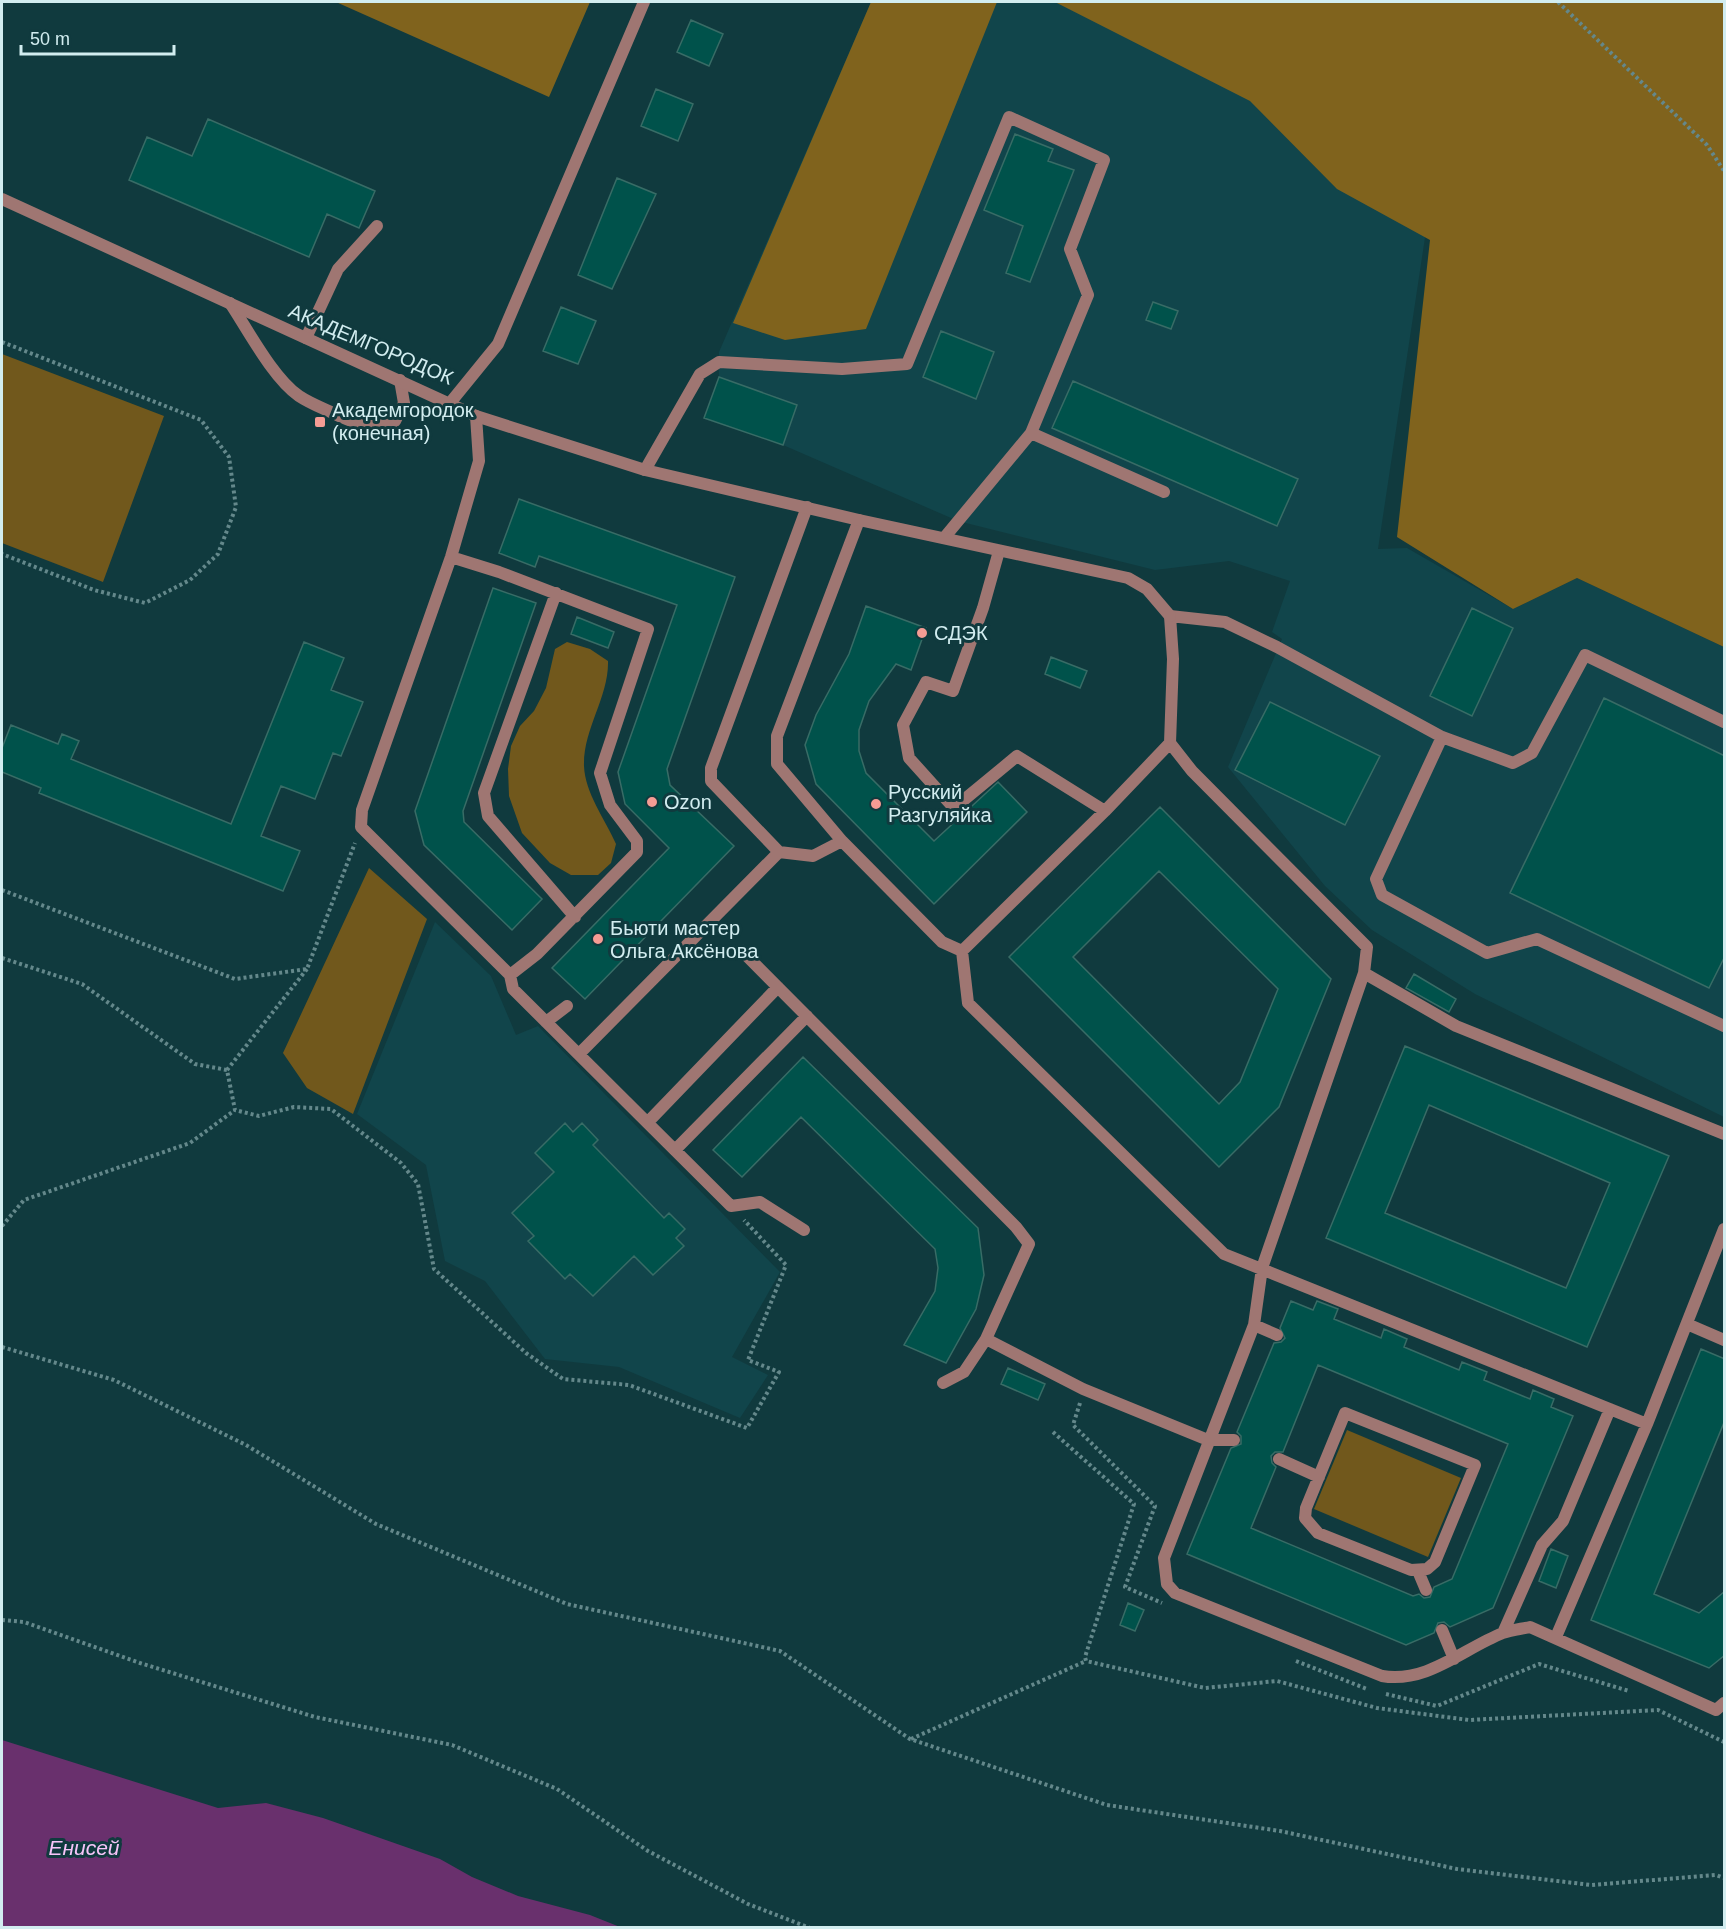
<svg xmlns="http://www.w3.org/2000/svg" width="1726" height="1929" font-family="Arial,sans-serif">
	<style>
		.built { fill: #11454b }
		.green { fill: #71581c }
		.forest { fill: #80631d }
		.water { fill: #69306d }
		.building { fill: #00524b; stroke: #386c66; stroke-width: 1.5; fill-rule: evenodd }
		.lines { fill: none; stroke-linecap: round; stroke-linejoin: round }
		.path { stroke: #64888b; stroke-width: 4; stroke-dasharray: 3 3; stroke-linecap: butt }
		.service { stroke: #9f7672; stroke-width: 12 }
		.minor { stroke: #9f7672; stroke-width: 12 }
		.poi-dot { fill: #f59c94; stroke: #103a3e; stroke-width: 2 }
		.labels { text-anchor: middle; stroke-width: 6; stroke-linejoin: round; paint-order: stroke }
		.street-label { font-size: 20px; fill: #d2edf0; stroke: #103a3e }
		.poi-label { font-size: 20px; fill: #d2edf0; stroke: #103a3e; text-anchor: start }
		.water-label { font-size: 21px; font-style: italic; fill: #f6c4f8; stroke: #103a3e }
	</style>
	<rect width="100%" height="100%" fill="#103a3e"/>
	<path class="built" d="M871,2H1428L1456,32L1378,549L1407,548L1513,609L1577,578L1724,647V1117L1475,994L1372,930L1325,886L1228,767L1282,639L1272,632L1290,581L1229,561L1155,570L958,521L783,445L704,418L719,377V352Z
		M435,922L491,976L516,1035L538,1026L780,1272L732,1357L768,1375L740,1418L619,1367L545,1359L485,1281L445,1261L426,1165L357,1114Z"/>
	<path class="green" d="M2,354L164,416L103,582L2,543Z
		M567,642L590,649L608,661C609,697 583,729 584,766C585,793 605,819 616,844L611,863L598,875H571L550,863L522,833L509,796L508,769L511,746L520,726L534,711L546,688L555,649Z
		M369,868L427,919L353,1114L307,1088L283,1053Z
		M1347,1430L1461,1478L1428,1557L1314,1509Z"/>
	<path class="forest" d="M336,2H590L549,97Z
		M871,2H997L866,329L785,340L733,323Z
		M1055,2H1724V647L1577,578L1513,609L1397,537L1430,240L1337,189L1250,101Z"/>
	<path class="water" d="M2,1740L218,1808L266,1803L323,1818L440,1859L472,1877L518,1896L590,1915L620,1927H2Z"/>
	<path class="building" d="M691,20L723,34L709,66L677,52Z
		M656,89L693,104L678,141L641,126Z
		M208,119L375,191L359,228L327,214L309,257L129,180L147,137L192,156Z
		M1015,134L1053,149L1048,161L1074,170L1030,282L1006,273L1023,226L984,210Z
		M617,178L656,194L612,289L578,275Z
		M1153,302L1178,311L1171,329L1146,320Z
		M561,307L596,321L578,364L543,351Z
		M941,331L994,352L976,399L923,377Z
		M719,377L797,405L783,445L704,418Z
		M1073,381L1298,479L1277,526L1052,428Z
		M519,499L735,577L667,769L670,785L734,846L585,999L552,968L669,848L625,804L618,772L677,605L539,556L535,567L499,553Z
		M493,588L536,603L463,811L464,822L542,899L512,930L424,845L415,811Z
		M866,606L926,628L911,670L896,664L869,701L859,730V751L866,773L934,841L998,782L1027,812L934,904L816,784L805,745L816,715L849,654Z
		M1472,608L1513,628L1472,716L1430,696Z
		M577,617L614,632L608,648L571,634Z
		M304,642L344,658L331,690L363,702L341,756L333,753L315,799L281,786L261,836L300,851L283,891L39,793L41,788L2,772V748L11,725L58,744L62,734L79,741L71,759L231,824Z
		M1051,657L1087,671L1080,688L1045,674Z
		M1604,698L1725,756V956L1709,988L1510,893Z
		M1270,702L1380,756L1345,825L1235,770Z
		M1160,807L1331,979L1279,1107L1219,1167L1009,957ZM1159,871L1278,989L1240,1082L1219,1104L1073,957Z
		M1414,974L1456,999L1449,1012L1406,988Z
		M1405,1046L1669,1156L1587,1347L1326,1238ZM1429,1105L1610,1183L1566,1288L1385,1213Z
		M803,1057L978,1228L984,1275L976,1309L946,1363L904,1345L935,1291L938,1268L935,1249L801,1117L742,1177L713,1150Z
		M565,1123L573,1132L582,1123L598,1140L593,1145L664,1218L669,1213L685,1229L676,1238L684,1246L653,1275L634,1256L593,1296L570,1274L565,1279L528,1241L534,1236L512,1213L554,1172L535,1153Z
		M1291,1301L1313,1310L1317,1301L1338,1309L1334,1319L1381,1338L1384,1329L1407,1339L1404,1347L1459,1370L1462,1362L1487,1372L1484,1380L1530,1399L1533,1390L1554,1399L1551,1407L1573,1416L1493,1608L1450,1627L1444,1622L1438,1623L1434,1633L1406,1645L1187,1554L1231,1448L1241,1444V1436L1237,1432L1274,1343L1281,1342L1285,1338L1280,1328ZM1318,1365L1508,1444L1452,1579L1434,1587L1430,1597L1424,1598L1419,1594L1413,1596L1251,1528L1276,1467L1272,1463L1271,1456L1275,1452H1283Z
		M1701,1349L1725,1359V1420L1654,1594L1699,1613L1725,1591V1655L1709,1668L1591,1620Z
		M1008,1368L1045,1384L1038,1400L1001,1384Z
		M1551,1549L1568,1556L1556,1588L1539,1581Z
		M1128,1603L1144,1610L1135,1631L1120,1625Z"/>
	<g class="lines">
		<path class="path" d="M1558,2L1707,145L1724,171
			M2,342L201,420L229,457L236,507L218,554L190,580L145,603L94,590L2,554
			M2,890L235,979L307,969L355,843
			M2,958L82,984L195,1064L227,1070L235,1110L259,1116L294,1107L331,1109L401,1163L418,1184L434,1269L526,1353L563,1379L629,1385L747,1428L779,1372L748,1360L786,1265L744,1220
			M227,1070L307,969
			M2,1226L24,1200L190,1143L235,1110
			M2,1347L114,1380L246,1445L376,1524L567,1604L780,1651L910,1739L1107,1805L1280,1831L1457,1869L1591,1885L1716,1875L1724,1878
			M1080,1403L1073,1425L1155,1506L1125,1587L1162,1603
			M1053,1432L1134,1504L1085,1657L1086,1661L1205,1688L1277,1681L1377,1708L1469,1720L1658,1710L1724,1742
			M2,1620L24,1622L140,1663L315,1717L452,1745L557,1789L648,1851L748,1904L810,1928
			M1296,1661L1367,1689
			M1386,1694L1437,1706L1539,1664L1629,1691
			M911,1739L1086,1661"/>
		<path class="service" d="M230,303C248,330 273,378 299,396C311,404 325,409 337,415C360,425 370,430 395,421L404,403L400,380
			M306,338L338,269L377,226
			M476,416L479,461L451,557L362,810L361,827L510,975L513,989L731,1206L760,1202L804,1230
			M1031,433L1164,492
			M645,470L700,374L719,362L842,369L907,364L1009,117L1104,160L1070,249L1088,295L1031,433L944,538
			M999,551L983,608L953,691L926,682L903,725L909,758L954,808L1017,756L1105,811L1170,743
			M451,557L499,572L648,629L600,773L610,805L637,841V852L537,954L510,975
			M556,593L484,793L488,816L575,917
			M1724,722L1585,655L1532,753L1513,763L1442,737L1277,647L1225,622L1170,616L1173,659L1170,743L1192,771L1367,947L1364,973L1456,1026L1724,1134
			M1442,737L1376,879L1382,895L1487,953L1537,939L1724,1026
			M842,841L942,942L962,951L1105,811
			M779,852L711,781V768L807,507
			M942,942L962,951L968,1003L1224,1254L1647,1424
			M741,950L1016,1227L1029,1244L986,1339L1083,1389L1208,1440H1234
			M1364,973L1262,1268L1254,1325L1164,1558L1167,1584L1175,1593L1382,1676C1427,1684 1464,1648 1503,1633C1511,1630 1521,1629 1530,1627L1716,1710L1724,1703
			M546,1022L567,1006
			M579,1054L779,852L813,856L842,841L777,764V736L859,520
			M648,1122L778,987
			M676,1149L807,1016
			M1687,1324L1724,1340
			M1254,1325L1277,1335
			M943,1383L964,1372L986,1339
			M1345,1413L1475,1465L1435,1562L1427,1569L1411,1570L1318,1533L1305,1518L1306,1508Z
			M1279,1459L1319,1477
			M1418,1571L1426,1590
			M1442,1630L1454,1659
			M1503,1633L1542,1545L1563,1521L1610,1409
			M1556,1637L1647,1424L1724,1229"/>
		<path class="minor" d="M2,199L476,416L645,470L859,520L1128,578L1147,589L1170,616
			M450,403L498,344L644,2"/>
	</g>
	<g class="poi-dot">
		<rect x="314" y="416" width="12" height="12" rx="3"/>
		<circle cx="922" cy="633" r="6"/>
		<circle cx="652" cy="802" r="6"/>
		<circle cx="876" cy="804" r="6"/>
		<circle cx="598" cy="939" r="6"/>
	</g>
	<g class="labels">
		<g class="street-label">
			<text transform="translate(371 344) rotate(23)" y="7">АКАДЕМГОРОДОК</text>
		</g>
		<g class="poi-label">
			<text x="332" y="417">Академгородок<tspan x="332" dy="23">(конечная)</tspan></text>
			<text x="934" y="640">СДЭК</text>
			<text x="888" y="799">Русский<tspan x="888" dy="23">Разгуляйка</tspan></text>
			<text x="664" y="809">Ozon</text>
			<text x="610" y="935">Бьюти мастер<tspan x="610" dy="23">Oльга Аксёнова</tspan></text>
		</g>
		<g class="water-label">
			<text x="84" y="1855">Енисей</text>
		</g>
	</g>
	<rect width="1726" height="1929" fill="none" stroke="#d2edf0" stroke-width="6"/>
	<path d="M21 45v9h153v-9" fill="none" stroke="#d2edf0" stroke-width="3"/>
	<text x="30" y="45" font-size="18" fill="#d2edf0" stroke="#103a3e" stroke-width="4.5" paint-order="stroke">50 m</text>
</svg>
